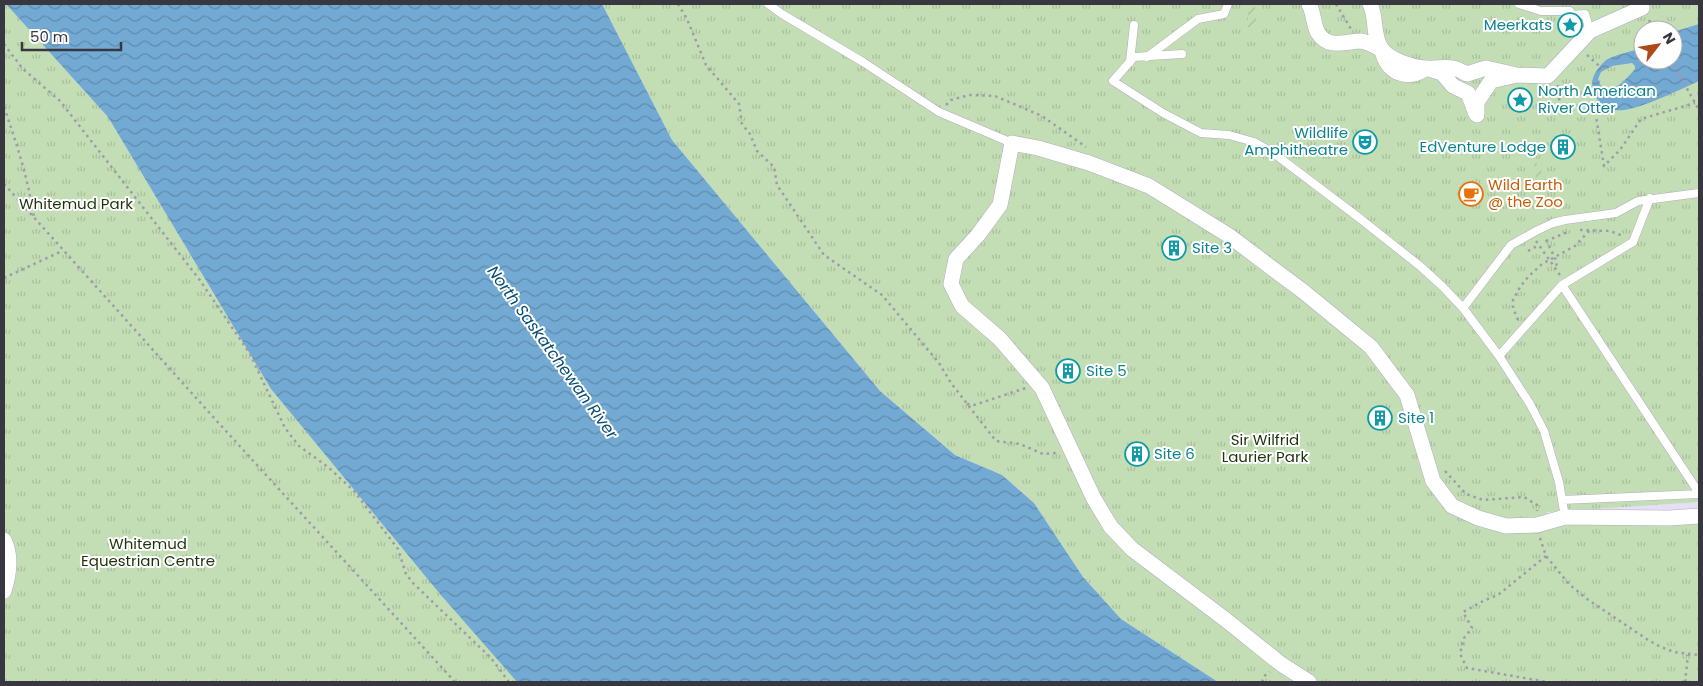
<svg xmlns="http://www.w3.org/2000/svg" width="1703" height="686" font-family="Poppins,sans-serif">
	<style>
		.park { fill: url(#park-tufts); fill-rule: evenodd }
		.garden { fill: url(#garden-furrows) }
		.water { fill: url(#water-waves); fill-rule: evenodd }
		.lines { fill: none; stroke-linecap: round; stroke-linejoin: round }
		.lane-casing { stroke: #b1acc1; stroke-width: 9 }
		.street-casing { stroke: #b1acc1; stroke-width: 16 }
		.path { stroke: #9f9bab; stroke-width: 2.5; stroke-dasharray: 2.5 4; stroke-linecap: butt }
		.lane { stroke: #fff; stroke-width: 8 }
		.street { stroke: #fff; stroke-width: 15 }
		.labels { text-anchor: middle; stroke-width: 4; stroke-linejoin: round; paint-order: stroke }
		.culture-label { font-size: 15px; fill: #0d838f; stroke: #fff; text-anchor: start }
		.food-label { font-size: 15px; fill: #c56008; stroke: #fff; text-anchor: start }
		.park-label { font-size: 15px; fill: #1d330c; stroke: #fff }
		.water-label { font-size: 16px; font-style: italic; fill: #084d75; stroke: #fff }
	</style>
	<defs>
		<pattern id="park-tufts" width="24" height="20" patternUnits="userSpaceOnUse" patternTransform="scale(1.25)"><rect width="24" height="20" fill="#c3deb4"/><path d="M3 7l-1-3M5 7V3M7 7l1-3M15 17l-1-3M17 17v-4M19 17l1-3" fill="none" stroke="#a8bf9c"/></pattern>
		<pattern id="garden-furrows" width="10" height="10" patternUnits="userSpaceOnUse" patternTransform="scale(1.25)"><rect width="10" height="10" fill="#c3deb4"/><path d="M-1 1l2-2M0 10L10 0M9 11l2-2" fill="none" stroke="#a8bf9c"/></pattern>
		<pattern id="water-waves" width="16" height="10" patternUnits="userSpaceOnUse" patternTransform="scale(1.25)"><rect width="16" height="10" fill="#73aad4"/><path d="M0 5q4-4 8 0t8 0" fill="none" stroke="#5f8bad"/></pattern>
	</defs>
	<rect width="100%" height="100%" fill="#e4dff4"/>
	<path class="park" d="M4,4H6L108,117L271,389L440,594L517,682H4Z
		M602,4H1699V502L1547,512L1553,525L1699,523V682H1218L1121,619L1083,577L1034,503L1002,475L955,455L880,391L672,140ZM1643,30H1673V60H1643Z"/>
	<path class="garden" d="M1255,6L1257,27H1248V7Z
		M1528,155H1532L1550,186L1535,195L1536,169Z"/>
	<path class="water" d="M6,4H602L672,140L880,391L955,455L1002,475L1034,503L1083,577L1121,619L1218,682H517L440,594L271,389L108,117Z
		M1699,24V81C1679,90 1645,107 1624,110C1606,113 1588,97 1593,78C1595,72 1600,66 1604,62C1610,55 1633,52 1643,47V60H1673V32ZM1632,63L1635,66V69C1627,78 1614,95 1601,86L1598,79L1601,72L1612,66Z"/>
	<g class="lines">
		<g class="lane-casing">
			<path id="lane" d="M768,4L782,14L863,62L939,112L1012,143
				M1519,4L1541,11H1570L1572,15L1585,14L1590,31
				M1182,54L1134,57L1113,81L1163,113L1201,133L1229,135L1254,142L1272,152L1358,217L1420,266L1442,286L1463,308
				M1147,57L1198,19L1224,14L1228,4
				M1130,62L1134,25
				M1562,285L1699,493
				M1499,356L1562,285L1633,242L1650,198
				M1562,500L1699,494
				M1565,517L1559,482L1544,431L1530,404L1499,356L1463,308L1511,245L1536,231L1553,223L1565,220L1616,213L1638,201L1699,193"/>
		</g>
		<g class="street-casing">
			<path id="street" d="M1309,4C1314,13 1313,24 1318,33C1329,50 1345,41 1361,41C1369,42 1375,46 1382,50C1386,73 1408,82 1426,68L1442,73L1453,86L1468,93L1476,114
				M1370,4C1377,17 1372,34 1381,48C1389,60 1412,67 1426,68C1435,69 1444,66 1453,68C1458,69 1463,72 1467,74L1486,68L1517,75L1491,81L1477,102V115
				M1517,75L1548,76L1590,31L1642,8L1640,4
				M4,540C12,556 9,575 4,591
				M1309,682L1281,664L1226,620L1132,549L1111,527L1094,499L1042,388L1000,339L962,306L951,284L956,259L978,235L1000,205L1012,143L1038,148L1089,163L1149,186L1228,235L1304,292L1371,347L1407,395L1433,481L1452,506L1478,518L1506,526L1537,525L1565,517L1669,518L1699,516"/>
		</g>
		<path class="path" d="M678,4L687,19L706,65L739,104L742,124L750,134L757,151L774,167L777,185L824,255L882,295L939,363L951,383L996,441L1020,444L1043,454L1057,453
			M1336,4L1351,29
			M1649,20L1654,30
			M4,44L22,68L60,101L199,279L250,354L285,428L299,446L328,467L354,491L398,549L406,574L413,583L491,658L509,682
			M1587,55L1606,72
			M1671,60L1699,110
			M1558,85L1560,107L1594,104L1604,166L1620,150L1641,119L1695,103
			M946,105L951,100L969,95L995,96L1042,116L1086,147
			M4,107C17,145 28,178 34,218
			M4,184L215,419L455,682
			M1580,230L1610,231L1623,236
			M1546,240L1557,262L1556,267
			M1536,241L1560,275
			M1546,241L1570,231
			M1528,251L1539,245
			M4,278L62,251
			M1518,320L1513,308V300L1520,287L1528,277L1542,264L1575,246L1591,229
			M967,404L974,405L1026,388
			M1445,471L1466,494L1483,500L1524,497L1537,505V511
			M1540,538L1546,556L1569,584L1587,599L1648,640L1661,647L1674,652L1699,655
			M1546,556L1498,595L1485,600L1463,612L1472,628L1464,638L1460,654L1467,668L1547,682
			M1262,682L1264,676L1270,672
			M1685,682L1688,655"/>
		<use href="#lane" class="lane"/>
		<use href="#street" class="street"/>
	</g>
	<defs>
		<g id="sight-ring" transform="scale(1.25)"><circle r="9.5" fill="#fff" stroke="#0f9aa8" stroke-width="1.5"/><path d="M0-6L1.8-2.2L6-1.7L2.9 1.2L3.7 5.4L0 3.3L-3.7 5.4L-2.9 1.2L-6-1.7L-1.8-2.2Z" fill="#0f9aa8"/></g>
		<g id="theatre-ring" transform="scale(1.25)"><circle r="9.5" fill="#fff" stroke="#0f9aa8" stroke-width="1.5"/><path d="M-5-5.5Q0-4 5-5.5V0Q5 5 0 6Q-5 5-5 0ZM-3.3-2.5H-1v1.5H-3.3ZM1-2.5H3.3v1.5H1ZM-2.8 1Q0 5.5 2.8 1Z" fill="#0f9aa8"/></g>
		<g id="building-ring" transform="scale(1.25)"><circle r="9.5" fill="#fff" stroke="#0f9aa8" stroke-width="1.5"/><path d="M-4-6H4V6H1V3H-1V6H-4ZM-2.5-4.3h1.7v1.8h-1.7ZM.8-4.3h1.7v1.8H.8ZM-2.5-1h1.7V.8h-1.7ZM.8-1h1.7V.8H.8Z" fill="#0f9aa8"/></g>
		<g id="cafe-ring" transform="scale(1.25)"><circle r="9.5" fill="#fff" stroke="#e8710a" stroke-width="1.5"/><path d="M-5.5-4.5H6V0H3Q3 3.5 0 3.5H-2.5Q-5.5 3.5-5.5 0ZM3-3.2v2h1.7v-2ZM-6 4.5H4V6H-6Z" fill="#e8710a"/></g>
	</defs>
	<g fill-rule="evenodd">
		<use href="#sight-ring" x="1570" y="25"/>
		<use href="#sight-ring" x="1520" y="100"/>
		<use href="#theatre-ring" x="1365" y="142"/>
		<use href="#building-ring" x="1563" y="147"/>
		<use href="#cafe-ring" x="1471" y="194"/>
		<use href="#building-ring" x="1174" y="248"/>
		<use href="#building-ring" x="1068" y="371"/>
		<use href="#building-ring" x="1380" y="418"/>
		<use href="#building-ring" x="1137" y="454"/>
	</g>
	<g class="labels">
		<g class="culture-label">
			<text x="1552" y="30" text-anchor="end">Meerkats</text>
			<text x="1538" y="96">North American<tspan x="1538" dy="17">River Otter</tspan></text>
			<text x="1348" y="138" text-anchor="end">Wildlife<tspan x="1348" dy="17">Amphitheatre</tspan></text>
			<text x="1546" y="152" text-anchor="end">EdVenture Lodge</text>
			<text x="1192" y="253">Site 3</text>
			<text x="1086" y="376">Site 5</text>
			<text x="1398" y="423">Site 1</text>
			<text x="1154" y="459">Site 6</text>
		</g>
		<g class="food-label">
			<text x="1488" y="190">Wild Earth<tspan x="1488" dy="17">@ the Zoo</tspan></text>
		</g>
		<g class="park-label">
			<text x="76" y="209">Whitemud Park</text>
			<text x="1265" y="445">Sir Wilfrid<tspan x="1265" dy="17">Laurier Park</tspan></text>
			<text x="148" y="549">Whitemud<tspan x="148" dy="17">Equestrian Centre</tspan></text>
		</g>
		<g class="water-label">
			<text transform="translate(553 352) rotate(54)" y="6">North Saskatchewan River</text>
		</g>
	</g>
	<rect width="1703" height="686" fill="none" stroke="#38363e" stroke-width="10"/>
	<g transform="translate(1658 45) rotate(59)"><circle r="24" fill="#ffffff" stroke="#afafb2"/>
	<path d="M0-4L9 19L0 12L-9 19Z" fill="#ae491a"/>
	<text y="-8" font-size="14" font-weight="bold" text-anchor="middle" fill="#38363e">N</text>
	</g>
	<path d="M22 42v8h99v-8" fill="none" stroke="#38363e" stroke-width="2.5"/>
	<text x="30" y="42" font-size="15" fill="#38363e" stroke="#ffffff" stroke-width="4" paint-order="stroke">50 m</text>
</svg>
